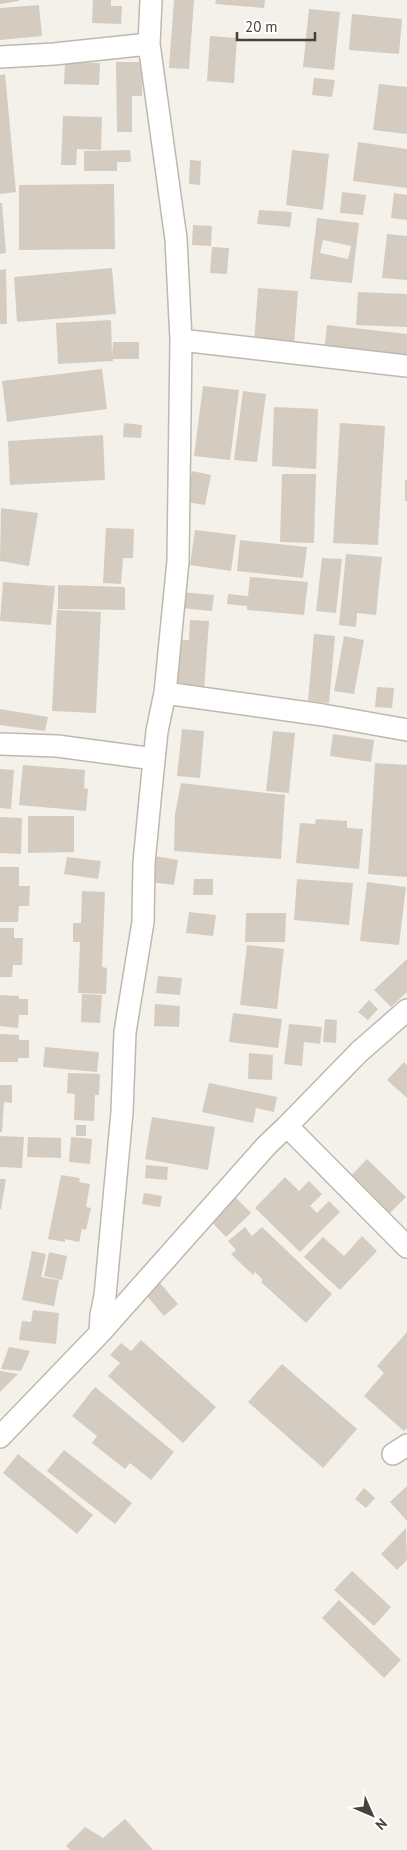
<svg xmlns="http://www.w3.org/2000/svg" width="407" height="1850" font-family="'PT Sans',sans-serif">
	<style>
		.building { fill: #d4ccc0; fill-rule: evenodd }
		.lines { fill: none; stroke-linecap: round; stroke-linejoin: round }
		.street-casing { stroke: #bfb8ad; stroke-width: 24 }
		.street { stroke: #fff; stroke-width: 21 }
	</style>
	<rect width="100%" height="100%" fill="#f4f0ea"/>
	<path class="building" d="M0,0H19V1L0,4Z
		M93,0H111V6H122L121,24L92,23Z
		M174,0H194L189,69L169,68Z
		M216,0H265L264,8L215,4Z
		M39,5L42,36L0,40V8Z
		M309,9L340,12L334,70L303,67Z
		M352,14L402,19L399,54L349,50Z
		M210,36L237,38L234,83L207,81Z
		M65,62L100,63L99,85L64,84Z
		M116,62H142V96H132V132H117Z
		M5,74L16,192L0,194V75Z
		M314,78L335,80L332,97L312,95Z
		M379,84L407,87V134L373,130Z
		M63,116L102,117L101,150L77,149L76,165H61Z
		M358,142L407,149V188L353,181Z
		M130,150L131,162H117V171H84V151Z
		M292,150L329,154L323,210L286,205Z
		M190,160L201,161L200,185L189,184Z
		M114,184L115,249L19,250V185Z
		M342,192L366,195L363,215L340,213Z
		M394,193L407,195V220L391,218Z
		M0,203H2L6,253L0,254Z
		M259,210L292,212L290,227L257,224Z
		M317,218L359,223L352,283L310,279ZM323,240L351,246L348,259L320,253Z
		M193,225L212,226L211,246L192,245Z
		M387,234L407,236V280L382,278Z
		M212,247L229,248L227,274L210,273Z
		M112,268L116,314L17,322L14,277Z
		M6,269L7,324H0V270Z
		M258,288L298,291L294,345L254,343Z
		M358,292L407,294V327L356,325Z
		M111,320L112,356L113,342H139V359H113V361L58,364L56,323Z
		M327,325L407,334V363L324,354Z
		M102,369L107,409L7,422L2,381Z
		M203,386L239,390L230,460L194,456Z
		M243,391L266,394L257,462L234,460Z
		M274,407L318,409L316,469L272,466Z
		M124,423L142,425L141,438L123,437Z
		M340,423L385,426L378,545L333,543Z
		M103,435L105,480L10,485L8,441Z
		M192,471L211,475L205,505L186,502Z
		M282,474H316L314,543L280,542Z
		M405,480H407V501H405Z
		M1,508L38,513L29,566L0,561Z
		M106,528L134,529L133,558H123L121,584L103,583Z
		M195,530L236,535L231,571L190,565Z
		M240,540L307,547L303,578L237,571Z
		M346,554L382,557L376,615L357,613L356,627L339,625Z
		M322,558L342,559L336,613L316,611Z
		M250,577L308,582L304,615L247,610V606L227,604L228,594L248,596Z
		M3,582L55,586L51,625L0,621Z
		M58,585L125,587V610L58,609Z
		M181,592L214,595L212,611L180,608Z
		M57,610L101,612L96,713L52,711Z
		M190,620L209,621L204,690L173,688L176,640H189Z
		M314,634L335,636L329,703L308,701Z
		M344,636L364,640L354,694L334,691Z
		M377,687L394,688L392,708L375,707Z
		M0,709L48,717L45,731L0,725Z
		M182,729L204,731L200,778L177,776Z
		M273,731L295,733L289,793L266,791Z
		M333,734L374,740L371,762L330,756Z
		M375,763L407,765V877L368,874Z
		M23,765L85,770L84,788L88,789L86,811L19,805Z
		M0,769L14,770L11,809L0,808Z
		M181,783L285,795L281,859L174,851L175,814Z
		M28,816H74V852L28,853Z
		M0,817L22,818L21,854L0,853Z
		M316,819L347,821V828L363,829L359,869L296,863L300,823L315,824Z
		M154,856L178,860L174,885L150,882Z
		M67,857L101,861L98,879L64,874Z
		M0,867H19V886H30L29,906H19L18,922H0Z
		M194,879H213V895H193Z
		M297,879L353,883L349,925L294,920Z
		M367,882L406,887L399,945L360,941Z
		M82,891L105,892L102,967L107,968L106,994L78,993L80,942H73V923H81Z
		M189,912L216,915L213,936L186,933Z
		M246,913H286L285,942H245Z
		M0,928H14V938H23L22,965H13L12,977H0Z
		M247,945L284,949L277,1009L240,1005Z
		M407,959V992L391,1007L374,990Z
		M158,976L182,978L180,995L156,993Z
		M82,994L102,995L100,1023L81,1022Z
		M0,995L19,996V999H28V1015H19L18,1028L0,1026Z
		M369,1000L378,1009L368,1020L358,1012Z
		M155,1004L180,1006L179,1027L154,1026Z
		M233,1013L282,1019L278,1048L229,1042Z
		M325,1019L337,1020L336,1043L323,1042Z
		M289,1024L322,1027L320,1044L304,1042L302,1066L284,1064Z
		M0,1034L19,1035V1040H29V1058H18V1062H0Z
		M45,1047L99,1052L97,1072L43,1067Z
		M249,1053L273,1055L272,1080L248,1079Z
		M404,1062L407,1065V1098L387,1080Z
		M68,1073L100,1074L99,1095H95L94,1121L74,1120L75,1094L67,1093Z
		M209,1083L277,1097L274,1112L256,1108L253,1123L202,1112Z
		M0,1085H12V1103L4,1102L2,1132H0Z
		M152,1117L215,1127L208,1170L145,1159Z
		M76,1125H86V1136H76Z
		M0,1136L24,1137L22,1168L0,1167Z
		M28,1137L61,1138V1158L27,1157Z
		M71,1137L92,1139L90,1164L69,1162Z
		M367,1159L406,1197L386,1217L347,1180Z
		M146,1165L168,1167L167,1180L145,1178Z
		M61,1175L80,1178L79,1182L90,1184L86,1207L91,1208L86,1230L82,1229L79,1242L65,1239V1242L48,1239Z
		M285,1177L299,1191L309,1181L322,1194L310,1206L317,1213L329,1201L340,1212L300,1252L255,1208Z
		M0,1179H6L1,1209H0Z
		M144,1193L162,1196L160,1207L142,1204Z
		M233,1195L251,1213L226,1237L209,1219Z
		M245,1227L252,1236L262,1227L332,1294L306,1323L261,1282L263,1280L255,1272L253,1275L231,1254L236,1250L228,1241Z
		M362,1236L377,1251L340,1290L304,1257L323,1237L344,1256Z
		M32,1251L46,1254L41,1277L59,1280L54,1306L22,1300Z
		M49,1252L67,1256L62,1280L44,1276Z
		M160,1283L178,1304L164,1316L146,1295Z
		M33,1310L59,1313L56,1344L19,1340L22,1321L31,1322Z
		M407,1332V1428L404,1431L364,1396L384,1373L377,1366Z
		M141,1340L216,1407L183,1443L108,1376L120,1363L110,1355L121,1343L131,1351Z
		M9,1347L30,1351L21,1371L1,1369Z
		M282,1364L357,1429L323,1468L248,1402Z
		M0,1371L18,1374L0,1392Z
		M95,1387L174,1452L151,1480L130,1463L125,1469L92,1443L97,1436L72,1416Z
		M64,1450L132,1503L115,1524L47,1471Z
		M18,1454L93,1515L77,1534L3,1473Z
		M407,1486V1521L390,1502Z
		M364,1488L375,1498L366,1508L355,1499Z
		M406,1528L407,1560L397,1570L381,1554Z
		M352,1571L391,1607L374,1626L334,1590Z
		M339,1600L401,1660L384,1678L322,1618Z
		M125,1819L153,1850H70L66,1846L85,1827L103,1838Z"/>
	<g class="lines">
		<g class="street-casing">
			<path id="street" d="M0,57L54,54L149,44
				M181,340L407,366
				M165,693L323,715L407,730
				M0,744L57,746L154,759
				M287,1126L407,1247
				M100,1333L267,1145L287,1126L359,1052L407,1010
				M0,1437L100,1333L101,1315L105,1296L122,1112L125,1032L143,922L144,863L150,800L157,731L165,693L178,561L181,340L176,239L149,44L151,0
				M393,1454L407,1445"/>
		</g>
		<use href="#street" class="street"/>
	</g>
	<g transform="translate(372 1815) rotate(135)" stroke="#ffffff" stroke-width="4" paint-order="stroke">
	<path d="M0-4L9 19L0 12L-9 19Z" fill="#474139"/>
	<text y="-8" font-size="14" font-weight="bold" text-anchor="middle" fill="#474139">N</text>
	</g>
	<path d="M237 32v8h78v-8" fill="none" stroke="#474139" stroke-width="2.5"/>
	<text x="245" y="32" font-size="15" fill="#474139" stroke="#ffffff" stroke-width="4" paint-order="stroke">20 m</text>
</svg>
